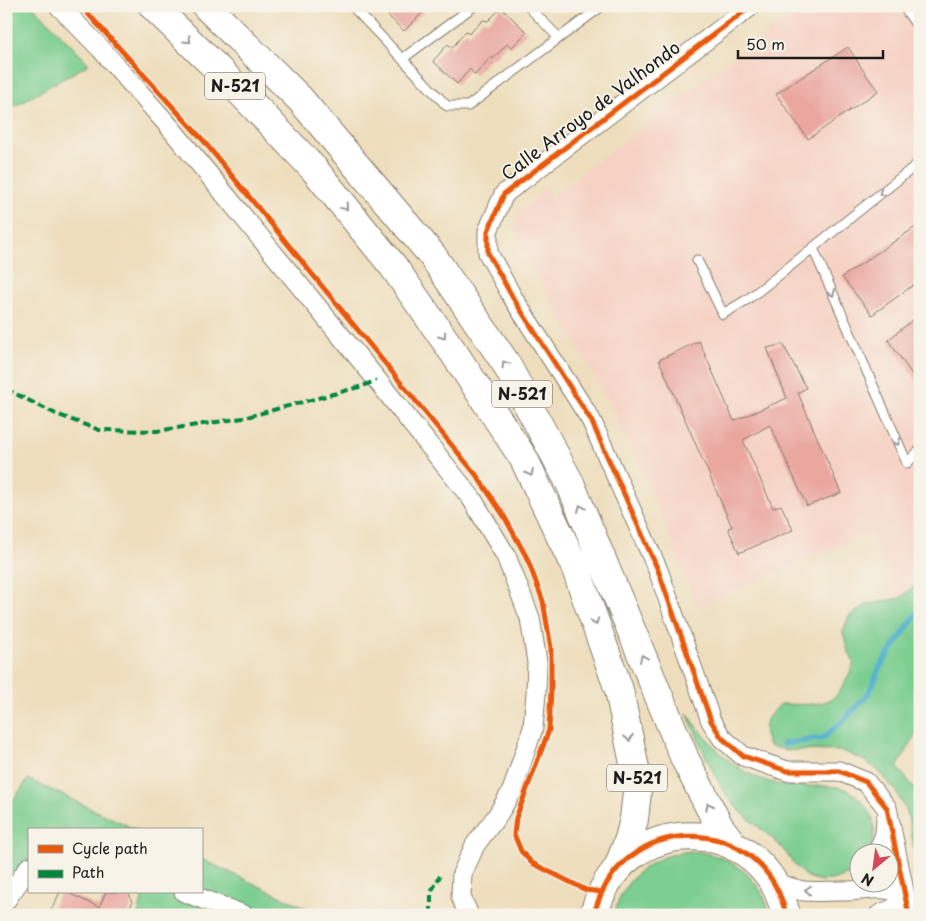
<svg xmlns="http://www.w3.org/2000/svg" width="926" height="921" font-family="'Playpen Sans',sans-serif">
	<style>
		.built { fill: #f6d2c4 }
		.green { fill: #7bce91; stroke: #4c7556 }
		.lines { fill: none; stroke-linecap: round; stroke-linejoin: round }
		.stream { stroke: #51b0d0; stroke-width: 5.5 }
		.building { fill: #eaa7a0 }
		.service-casing { stroke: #857d6c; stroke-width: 11 }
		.minor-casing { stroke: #857d6c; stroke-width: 21 }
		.trunk-casing { stroke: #857d6c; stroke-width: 30 }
		.service { stroke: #fff; stroke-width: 9 }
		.minor { stroke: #fff; stroke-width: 19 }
		.trunk { stroke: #fff; stroke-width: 28 }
		.quiet { stroke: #00873e; stroke-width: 4; stroke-dasharray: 8 4; stroke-linecap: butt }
		.cycleway-casing { stroke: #f7f3e8; stroke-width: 8 }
		.cycleway { stroke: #e8590c; stroke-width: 5 }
		.oneway { stroke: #999 }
		.labels { text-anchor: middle; stroke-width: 4; stroke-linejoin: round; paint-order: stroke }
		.shield { fill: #f7f3e8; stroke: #5e5c59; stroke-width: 1 }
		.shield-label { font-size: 16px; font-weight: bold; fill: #1c1c1c }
		.street-label { font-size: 18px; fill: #1c1c1c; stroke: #f7f3e8 }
	</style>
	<rect width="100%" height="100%" fill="#f7f3e8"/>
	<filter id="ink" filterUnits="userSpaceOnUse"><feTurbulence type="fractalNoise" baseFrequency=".02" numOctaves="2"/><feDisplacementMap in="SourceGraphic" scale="10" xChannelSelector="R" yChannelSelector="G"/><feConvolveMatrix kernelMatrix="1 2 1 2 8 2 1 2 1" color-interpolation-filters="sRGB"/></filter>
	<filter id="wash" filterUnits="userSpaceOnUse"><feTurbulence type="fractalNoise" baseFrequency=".0096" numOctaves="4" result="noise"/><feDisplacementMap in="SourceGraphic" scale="20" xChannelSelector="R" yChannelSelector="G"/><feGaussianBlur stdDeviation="1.12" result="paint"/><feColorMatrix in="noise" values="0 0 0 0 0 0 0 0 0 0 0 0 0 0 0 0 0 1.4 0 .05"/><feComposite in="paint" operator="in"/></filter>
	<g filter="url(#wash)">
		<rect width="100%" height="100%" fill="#eedebd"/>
		<path class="built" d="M806,6H920V582L900,598L869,533L697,607L655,500L613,410L544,288L513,227L519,213L544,189L551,197L734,57Z"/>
		<path class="green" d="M6,6H33L89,64L6,111Z
			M920,582V728L897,767L920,795V879L907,812L895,790L878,770L863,760L842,751L787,750L769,746C760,725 765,719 781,704C795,704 821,707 833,698C843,690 849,675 854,663L847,648L843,632L849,616L868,604L900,598Z
			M687,713C706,739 726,764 756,777C766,781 779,785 789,786C826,789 848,776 870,813C877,824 874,842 869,853L858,854V869L857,871C843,877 828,884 813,879C796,874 791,856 779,845C766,831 749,821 736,807C715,784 700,742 687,713Z
			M28,779L137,830H29V868L6,897V810Z
			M692,851C730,855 761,876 770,915H614C623,876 654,854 692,851Z
			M201,859L321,915H255L244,907L201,892Z
			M139,892H165L225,915H138L142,900Z"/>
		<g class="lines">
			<path class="stream" d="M783,744L823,738L841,723L869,693L881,665L920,609"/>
		</g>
		<g id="blocks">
			<path class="building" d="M378,6H429L404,31Z
				M501,8L527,32L511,48L507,44L493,59L491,57L475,75L470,69L457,84L433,61L448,44L452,48L466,31L469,34L483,20L488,21Z
				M848,47L865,73L878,91L808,139L776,94Z
				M920,224V280L872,315L842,277Z
				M920,314V386L888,340Z
				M699,341L734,421L787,398L767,348L783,344L806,388L798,393L841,493L807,506L770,425L743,440L773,508L781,505L793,530L739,553L728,528L732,527L659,360Z
				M60,892H66L99,907L106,892H129L132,903L128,915H49Z"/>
		</g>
	</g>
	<g filter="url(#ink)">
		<use href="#blocks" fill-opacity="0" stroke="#857d6c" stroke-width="1"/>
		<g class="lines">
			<g class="service-casing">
				<path id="service" d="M352,6L447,106H468L602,6
					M528,6L559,38
					M903,6L920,30
					M402,59L474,6
					M813,248L907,463L920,450
					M697,260L723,314L748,299L774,279L920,162"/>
			</g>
			<g class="minor-casing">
				<path id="minor" d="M59,6L101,49L168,125L377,380L472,499L506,556L530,618L537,662L536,693L533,728L512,791L497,816L475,845L462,874L461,897L469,915
					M751,6L504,194L488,231V253L513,298L591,420L658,570L711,721L722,738L743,756L787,771H839L866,782L887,808L909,915
					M877,854L885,834L886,819
					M774,883C783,885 796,890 804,891C816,892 828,891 840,891C868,892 877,883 905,895
					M184,892L244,915
					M6,900L29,867
					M879,915L897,907L905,895"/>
			</g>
			<g class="trunk-casing">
				<path id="trunk" d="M153,6L231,82L314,169L393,266L454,353L524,459L576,569L619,690L638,783L634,819L629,839L619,865
					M206,6L300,99L432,255L505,362L570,483L685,759L719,826L735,847
					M594,915C619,810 763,810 786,915"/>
			</g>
			<use href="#service" class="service"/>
			<use href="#minor" class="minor"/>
			<use href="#trunk" class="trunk"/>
			<path class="quiet" d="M6,389L56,414L99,430L157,431L243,418L363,386L377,380
				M431,915V892L440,876"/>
			<g class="cycleway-casing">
				<path id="cycleway" d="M81,6L202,139L477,476L504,516L527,558L543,601L551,648V691L549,730L516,818L514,834L521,851L532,863L586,890L602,892
					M751,6L504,194L488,231V253L513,298L591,420L658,570L711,721L722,738L743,756L787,771H839L866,782L887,808L909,915
					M594,915C619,810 763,810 786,915"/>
			</g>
			<use href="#cycleway" class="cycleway"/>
		</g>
		<defs><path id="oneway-chevron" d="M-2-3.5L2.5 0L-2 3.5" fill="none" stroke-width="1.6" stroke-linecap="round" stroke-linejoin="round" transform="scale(1.25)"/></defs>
		<g class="oneway">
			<use href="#oneway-chevron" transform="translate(188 40) rotate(44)"/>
			<use href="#oneway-chevron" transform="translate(882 193) rotate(141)"/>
			<use href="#oneway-chevron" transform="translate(345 207) rotate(50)"/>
			<use href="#oneway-chevron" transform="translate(832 293) rotate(66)"/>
			<use href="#oneway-chevron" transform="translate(443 336) rotate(55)"/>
			<use href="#oneway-chevron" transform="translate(505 364) rotate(-121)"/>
			<use href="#oneway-chevron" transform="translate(897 442) rotate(66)"/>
			<use href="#oneway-chevron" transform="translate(530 473) rotate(65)"/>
			<use href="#oneway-chevron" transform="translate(581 508) rotate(-113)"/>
			<use href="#oneway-chevron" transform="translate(595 622) rotate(70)"/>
			<use href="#oneway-chevron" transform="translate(643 658) rotate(-113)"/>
			<use href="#oneway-chevron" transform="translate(629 738) rotate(79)"/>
			<use href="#oneway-chevron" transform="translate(709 806) rotate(-117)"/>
			<use href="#oneway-chevron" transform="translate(808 890) rotate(-175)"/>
		</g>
	</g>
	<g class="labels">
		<g class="shield">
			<rect x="205" y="72.5" width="60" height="27" rx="4"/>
			<rect x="492" y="380.5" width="60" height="27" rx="4"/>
			<rect x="607" y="764.5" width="60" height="27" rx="4"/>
		</g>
		<g class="shield-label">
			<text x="235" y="92">N-521</text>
			<text x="522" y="400">N-521</text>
			<text x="637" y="784">N-521</text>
		</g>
		<g class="street-label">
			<text transform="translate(591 111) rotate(-37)" y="6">Calle Arroyo de Valhondo</text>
		</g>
	</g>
	<rect width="926" height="921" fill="none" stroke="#f7f3e8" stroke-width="25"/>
	<rect x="28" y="828" width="175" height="65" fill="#f7f3e8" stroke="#9f9d96"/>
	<rect x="38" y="845" width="25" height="8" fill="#e8590c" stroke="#9f9d96"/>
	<text x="72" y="854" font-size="15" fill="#1c1c1c">Cycle path</text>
	<rect x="38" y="870" width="25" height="8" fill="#00873e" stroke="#9f9d96"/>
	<text x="72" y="878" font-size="15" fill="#1c1c1c">Path</text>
	<g transform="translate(874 868) rotate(209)"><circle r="24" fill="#f7f3e8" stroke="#9f9d96"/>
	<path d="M0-4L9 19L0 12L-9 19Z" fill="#d1495b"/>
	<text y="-8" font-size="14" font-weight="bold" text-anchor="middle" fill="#1c1c1c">N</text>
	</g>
	<path d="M738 50v8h145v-8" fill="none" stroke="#1c1c1c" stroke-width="2.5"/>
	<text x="746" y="50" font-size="15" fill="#1c1c1c" stroke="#f7f3e8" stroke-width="4" paint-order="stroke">50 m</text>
</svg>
